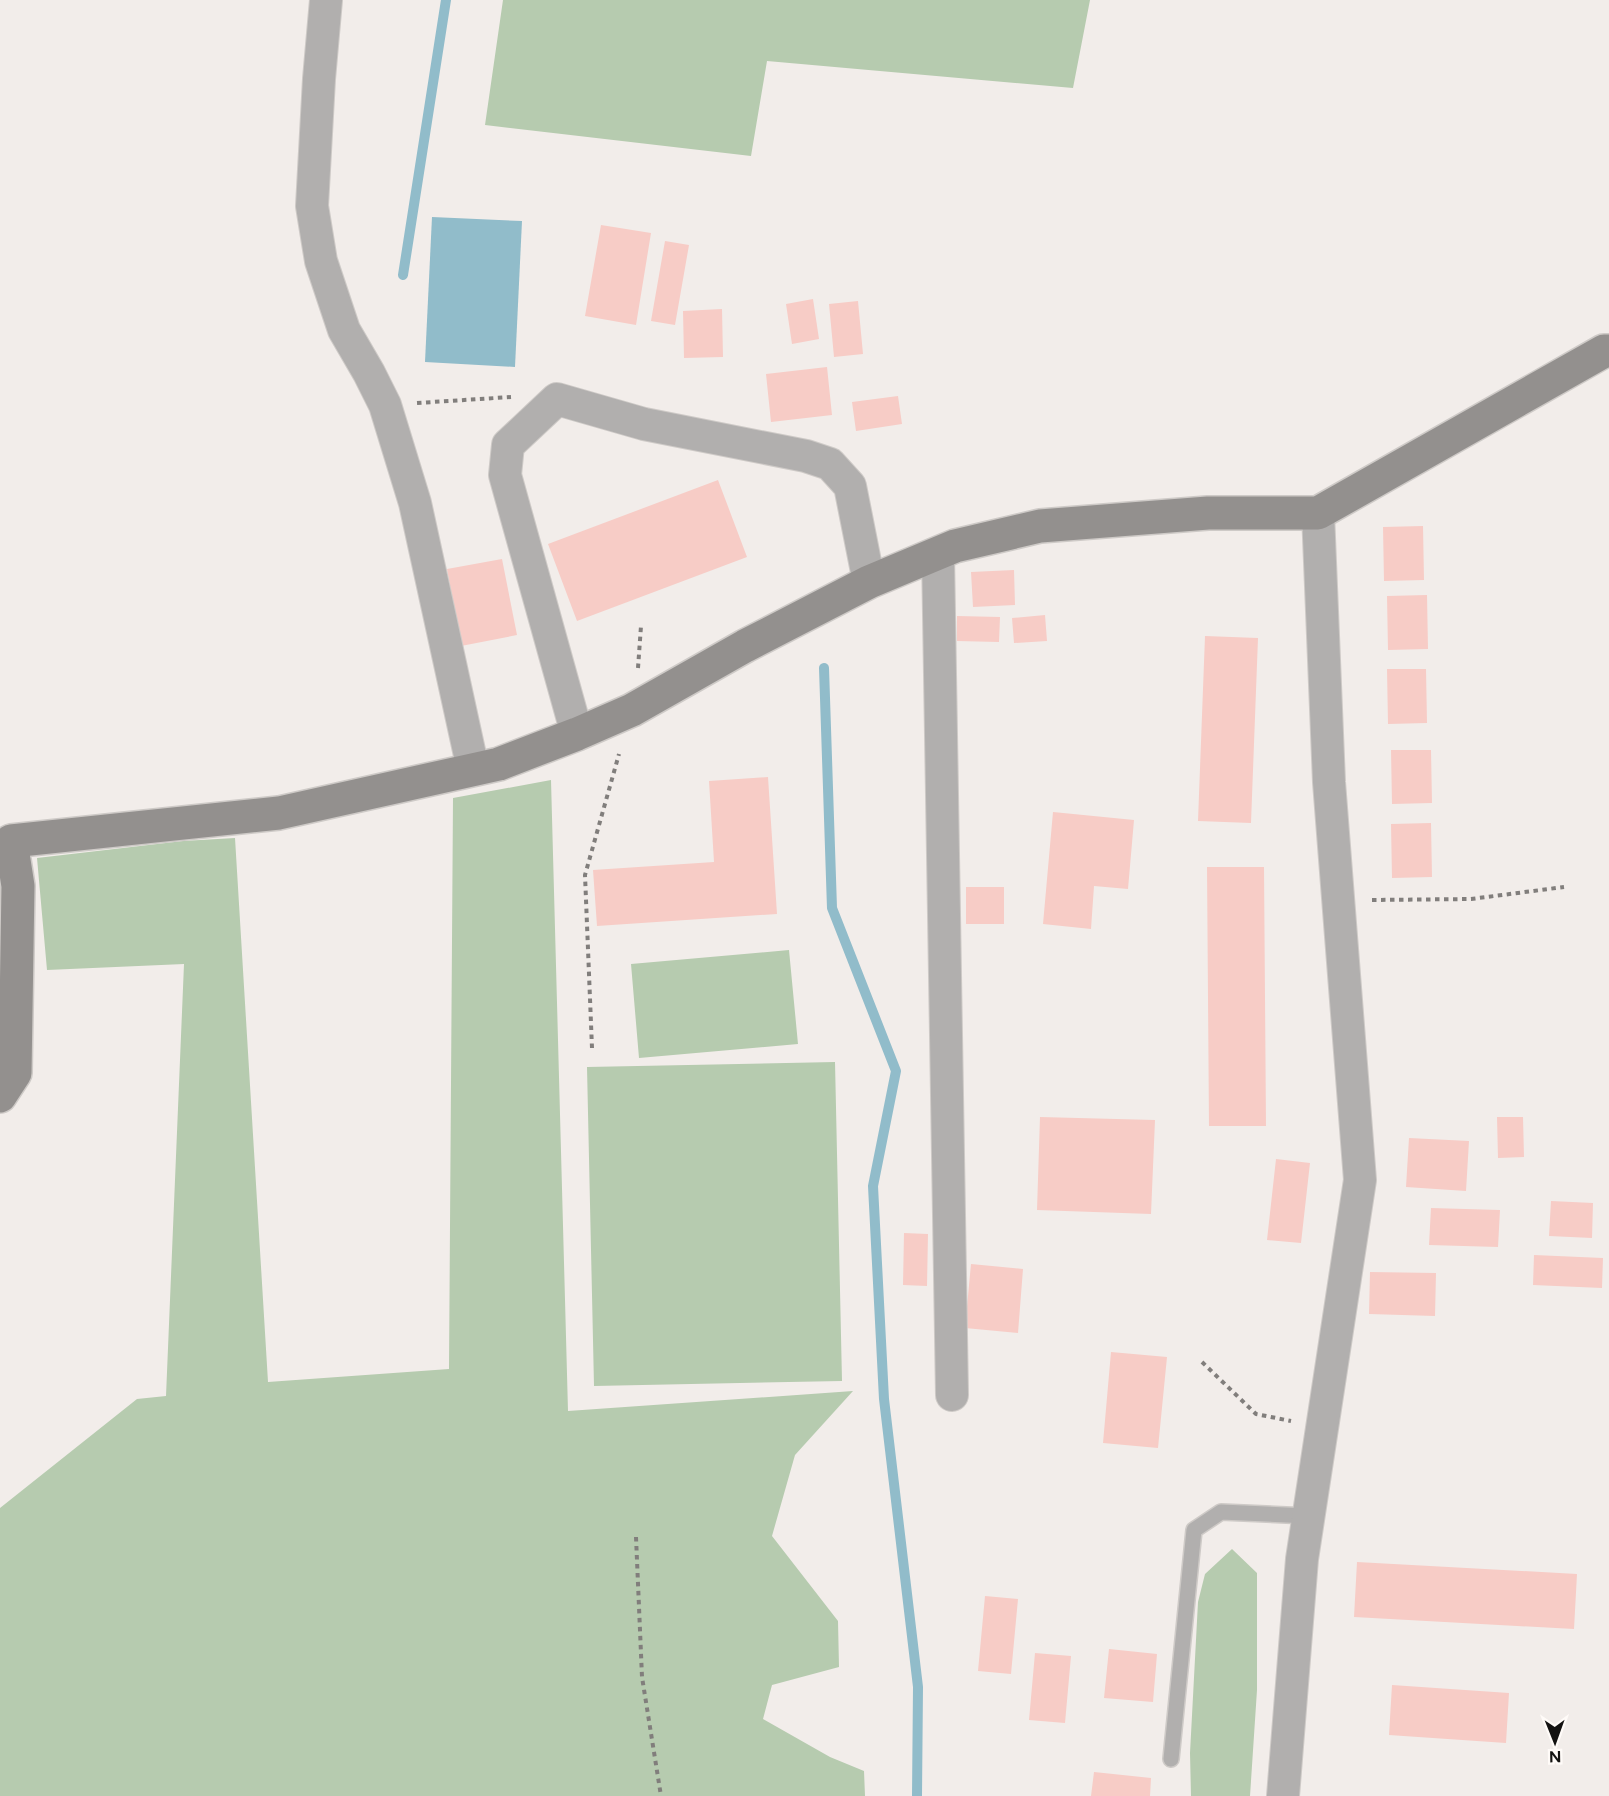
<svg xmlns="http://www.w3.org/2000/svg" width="1609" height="1796" font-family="Figtree,sans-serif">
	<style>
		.green { fill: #b6cbaf }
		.water { fill: #91bcca }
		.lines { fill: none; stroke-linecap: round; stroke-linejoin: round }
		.stream { stroke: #91bcca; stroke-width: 10 }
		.building { fill: #f7ccc6 }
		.lane-casing { stroke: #cecac7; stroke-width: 18 }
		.street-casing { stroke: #cecac7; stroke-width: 34 }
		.secondary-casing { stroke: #cecac7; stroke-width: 36 }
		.path { stroke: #817e7c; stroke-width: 4; stroke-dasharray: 4.5 4.5; stroke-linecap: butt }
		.lane { stroke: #b1afae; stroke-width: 15 }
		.street { stroke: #b1afae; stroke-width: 32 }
		.secondary { stroke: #93908e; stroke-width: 33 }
	</style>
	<rect width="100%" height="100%" fill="#f2edea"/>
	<path class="green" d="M503,0H1090L1073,88L767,61L751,156L485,125Z
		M551,780L568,1411L853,1391L795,1455L772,1536L838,1621L839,1667L772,1685L763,1719L830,1757L864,1771L865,1796H0V1508L137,1399L166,1396L184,964L47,970L37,858L183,841L235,838L268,1382L449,1369L453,798Z
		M789,950L798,1044L639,1058L631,964Z
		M835,1062L842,1381L594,1386L587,1067Z
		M1232,1549L1257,1573V1690L1250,1796H1191L1190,1753L1198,1602L1205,1574Z"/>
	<path class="water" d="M432,217L522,221L515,367L425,362Z"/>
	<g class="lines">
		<path class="stream" d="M403,275L446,0
			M824,668L832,908L896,1071L873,1186L884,1399L918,1687L917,1796"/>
	</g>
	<path class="building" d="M601,225L651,233L636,325L585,316Z
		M665,241L689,245L675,325L651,321Z
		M813,299L819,339L792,344L786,304Z
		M858,301L863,354L834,357L829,304Z
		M722,309L723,357L684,358L683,311Z
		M827,367L832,415L771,422L766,374Z
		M898,396L902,424L856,431L852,402Z
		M718,480L747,557L577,621L548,544Z
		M1423,526L1424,580L1384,581L1383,527Z
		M502,559L517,635L461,646L447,569Z
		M1014,570L1015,605L973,607L971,572Z
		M1427,595L1428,649L1388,650L1387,596Z
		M1045,615L1047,641L1014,643L1012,618Z
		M957,616L1000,617L999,642L957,641Z
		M1205,636L1258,638L1251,823L1198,821Z
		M1387,669H1426L1427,723L1388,724Z
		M1391,750H1431L1432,803L1392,804Z
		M768,777L777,914L597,926L593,870L714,862L709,781Z
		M1053,812L1134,820L1128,889L1094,886L1091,929L1043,924Z
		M1431,823L1432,877L1392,878L1391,824Z
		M1207,867H1264L1266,1126H1209Z
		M966,887H1004V924H966Z
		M1040,1117L1155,1120L1151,1214L1037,1210Z
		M1497,1117H1523L1524,1157L1498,1158Z
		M1409,1138L1469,1141L1466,1191L1406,1187Z
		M1276,1159L1310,1163L1301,1243L1267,1240Z
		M1551,1201L1593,1203L1592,1238L1549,1236Z
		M1431,1208L1500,1210L1498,1247L1429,1245Z
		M904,1233L928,1234L927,1286L903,1285Z
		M1534,1255L1603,1258L1602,1288L1533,1285Z
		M971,1264L1023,1269L1018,1333L965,1328Z
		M1370,1272L1436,1273L1435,1316L1369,1314Z
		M1111,1352L1167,1357L1158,1448L1103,1443Z
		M1357,1562L1577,1574L1574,1629L1354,1617Z
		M985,1596L1018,1599L1011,1674L978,1671Z
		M1109,1649L1157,1654L1153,1702L1104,1698Z
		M1035,1653L1071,1656L1065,1723L1029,1720Z
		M1392,1685L1509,1693L1506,1743L1389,1735Z
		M1094,1772L1151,1778L1150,1796H1091Z"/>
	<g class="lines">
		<g class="lane-casing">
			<path id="lane" d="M1171,1759L1194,1530L1221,1512L1308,1516"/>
		</g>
		<g class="street-casing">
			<path id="street" d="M326,0L319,79L312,206L321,261L344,330L369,373L385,405L415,503L473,769
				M938,554L952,1395
				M577,734L505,475L508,445L557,399L644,424L806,456L830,464L850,486L869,582
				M1283,1796L1302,1559L1360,1180L1329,782L1318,513"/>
		</g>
		<g class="secondary-casing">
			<path id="secondary" d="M0,1096L15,1073L18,886L11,841L279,813L499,764L577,734L632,710L745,646L869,582L955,546L1040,526L1208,513H1318L1604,351H1609"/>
		</g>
		<path class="path" d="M417,403L511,397
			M638,668L641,626
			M1372,900L1471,899L1564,887
			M592,1048L585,875L619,754
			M1202,1362L1256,1414L1291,1421
			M636,1537L642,1677L661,1796"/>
		<use href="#lane" class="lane"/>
		<use href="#street" class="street"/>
		<use href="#secondary" class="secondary"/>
	</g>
	<g transform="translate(1555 1742) rotate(179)" stroke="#fffbf8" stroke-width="4.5" paint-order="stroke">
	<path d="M0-4.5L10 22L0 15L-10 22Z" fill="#131211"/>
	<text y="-9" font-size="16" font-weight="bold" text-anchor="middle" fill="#131211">N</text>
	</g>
</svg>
